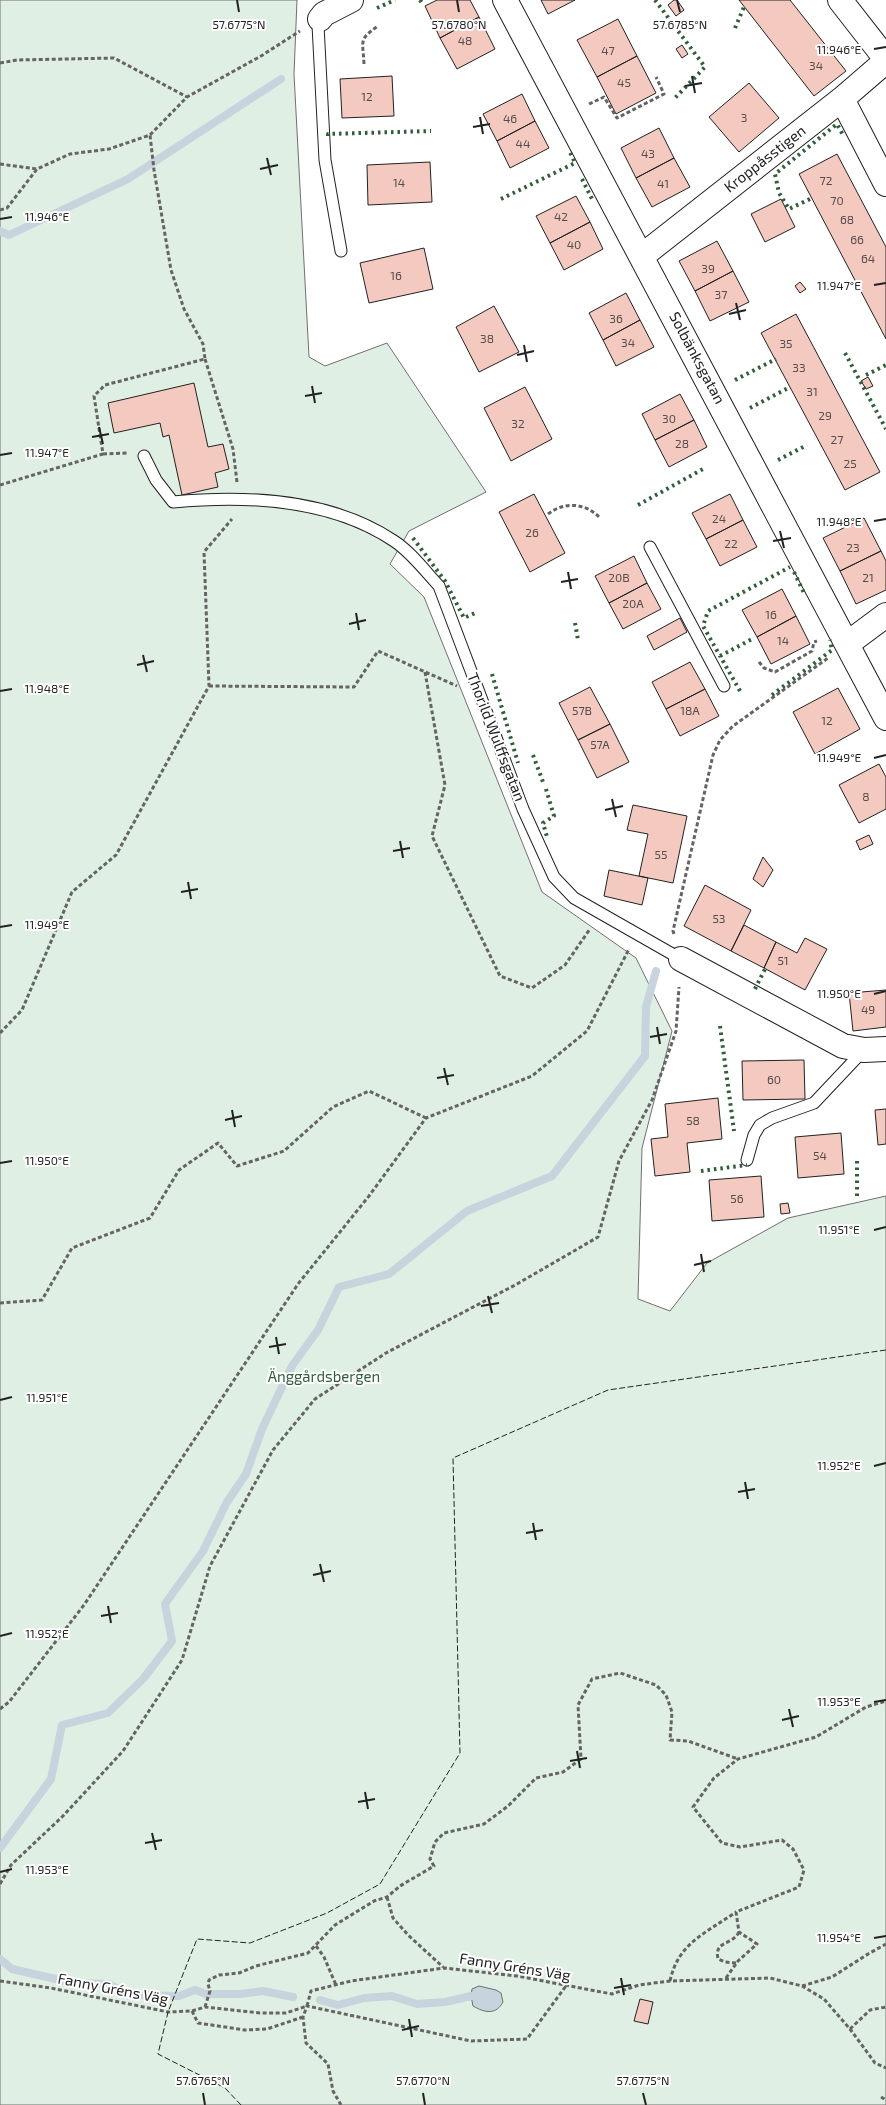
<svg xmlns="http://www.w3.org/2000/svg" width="886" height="2105" font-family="'Exo 2',sans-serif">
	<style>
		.green { fill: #e0efe3; stroke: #6f6f6f }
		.water { fill: #c7d3dd; stroke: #6f6f6f }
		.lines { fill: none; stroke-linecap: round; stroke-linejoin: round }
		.stream { stroke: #c7d3dd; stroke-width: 8 }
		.building { fill: #f3c9c0; stroke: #222 }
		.service-casing { stroke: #222; stroke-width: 13 }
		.minor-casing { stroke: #222; stroke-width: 26 }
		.path { stroke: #646464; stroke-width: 3; stroke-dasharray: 4 2.5; stroke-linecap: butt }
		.service { stroke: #fff; stroke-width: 11 }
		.minor { stroke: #fff; stroke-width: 24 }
		.hedge { stroke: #2f5e38; stroke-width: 4; stroke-dasharray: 2.5 4; stroke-linecap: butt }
		.fence { stroke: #222; stroke-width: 1; stroke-dasharray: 6 2.5; stroke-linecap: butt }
		.ticks { fill: none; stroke: #222; stroke-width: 2 }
		.labels { text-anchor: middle; stroke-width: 4; stroke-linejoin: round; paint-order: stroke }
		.number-label { font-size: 12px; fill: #564c4a }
		.street-label { font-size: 15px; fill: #222; stroke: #fff }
		.park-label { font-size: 15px; fill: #2f5e38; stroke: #fff }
		.ticks-label { font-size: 12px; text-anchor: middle; fill: #222; stroke: #fff; stroke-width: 4; stroke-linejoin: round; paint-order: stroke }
	</style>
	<rect width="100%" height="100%" fill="#fff"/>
	<path class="green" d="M0,0H297L294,74L309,357L325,366L387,343L486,492L409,531L390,564L424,597L542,892L636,958L672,1031L642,1148L638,1299L670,1311L707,1263L788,1218L886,1196V2105H0Z"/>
	<path class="water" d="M479,1986L496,1990L501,1993L503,2002C496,2015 485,2013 473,2006L471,1996L472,1989Z"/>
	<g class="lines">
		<path class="stream" d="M0,231L9,235L128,179L281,79
			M0,1848L51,1779L62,1725L108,1713L143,1679L172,1641L165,1604L203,1551L227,1502L246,1474L262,1429L292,1366L318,1330L339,1287L389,1274L467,1211L552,1176L645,1056L646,1007L656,971
			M0,1959L12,1969L73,1983L109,1984L129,1995L179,1996L195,1990L206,1994H240L263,1991L293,1997
			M320,2000L338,2005L364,1998L392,1996L417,2004L445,2002L471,1996"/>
	</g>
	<path class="building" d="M437,0H470L479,17L440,38L425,6Z
		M541,0H575L548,14Z
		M674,0H677L684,10L676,16L668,5Z
		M739,0H790L846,71L814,96Z
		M479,17L495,49L457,69L440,38Z
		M618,19L637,56L597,77L577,40Z
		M682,45L688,54L682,58L676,49Z
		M637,56L656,93L616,114L597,77Z
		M392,76L394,116L342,118L340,79Z
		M749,83L779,118L739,152L709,117Z
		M522,94L535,121L497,141L483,114Z
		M535,121L549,148L510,168L497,141Z
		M659,128L674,158L636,178L621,148Z
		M837,154L886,247V339L799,174Z
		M674,158L690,187L652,207L636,178Z
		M430,162L432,202L368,205L367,165Z
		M576,196L590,222L550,243L536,216Z
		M781,199L795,227L765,242L751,214Z
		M590,222L603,249L564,270L550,243Z
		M717,241L733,271L695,291L679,261Z
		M424,248L433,289L369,303L360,263Z
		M733,271L749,302L710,321L695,291Z
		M800,282L806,289L800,293L795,286Z
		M626,293L640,320L603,340L589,313Z
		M494,306L519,352L479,372L456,327Z
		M796,314L880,472L845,490L761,333Z
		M640,320L654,347L616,366L603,340Z
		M868,377L873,386L866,389L861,381Z
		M194,383L208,447L223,444L229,469L215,473L218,487L182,495L169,435L163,437L160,423L114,433L108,403Z
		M525,387L552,439L511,461L484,408Z
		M680,394L694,420L655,440L642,414Z
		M694,420L707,447L669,467L655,440Z
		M534,494L565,553L530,572L499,512Z
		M730,494L743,520L706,539L692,513Z
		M864,518L881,551L840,571L823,538Z
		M743,520L757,547L720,566L706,539Z
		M881,551L886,561V590L856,604L840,571Z
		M634,556L647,583L609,603L595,576Z
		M647,583L661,609L623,629L609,603Z
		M782,589L796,616L757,637L742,610Z
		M796,616L810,644L771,664L757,637Z
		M680,618L687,632L654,650L647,636Z
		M690,662L705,689L666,709L652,682Z
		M590,687L610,724L578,740L559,703Z
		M838,688L860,729L815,754L793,712Z
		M705,689L719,716L680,736L666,709Z
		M610,724L629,762L597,778L578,740Z
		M879,764L886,777V809L859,823L839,785Z
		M633,805L687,816L673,883L639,876L648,834L627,830Z
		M869,835L873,844L860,850L856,841Z
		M763,857L773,870L763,887L753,879Z
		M609,870L648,878L642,905L604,896Z
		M705,885L751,910L731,951L684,926Z
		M744,925L776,942L764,968L731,951Z
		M805,938L827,949L805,990L764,968L776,942L797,953Z
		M886,990V1027L853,1031L849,993Z
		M804,1060L805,1099L743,1100L742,1061Z
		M718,1098L722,1139L687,1143L690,1172L655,1176L651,1139L668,1137L665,1104Z
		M886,1109V1144L878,1145L875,1110Z
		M841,1133L844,1174L798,1178L795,1137Z
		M761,1176L764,1217L712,1221L709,1180Z
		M788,1203L790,1213L781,1214L780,1204Z
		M640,1999L653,2002L648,2024L634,2021Z"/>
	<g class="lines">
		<g class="service-casing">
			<path id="service" d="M320,19L318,25L325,160L341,251
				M144,456L156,480L173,502C246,495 330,498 394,541C411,552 425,571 439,586L523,809L554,877L574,898L681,959
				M650,547L724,686
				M747,1160L754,1135L760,1125L772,1118L814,1103L864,1050"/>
		</g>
		<g class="minor-casing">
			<path id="minor" d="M505,0L886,718
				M840,0L886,59
				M320,19L324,14L351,0
				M842,99L886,184
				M642,256L842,99L886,61
				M847,644L886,615
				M681,959L843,1046L864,1050L886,1049"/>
		</g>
		<path class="path" d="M0,63L17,60L114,58L187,97
			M364,64C363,40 358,40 378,26
			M589,104L604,97L617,118L664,94L656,77
			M0,164L37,169
			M0,210L7,208L37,169L70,154L109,149L150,135L187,97L261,56L300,31
			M205,359L233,449L237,482
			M103,454L127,453
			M0,485L103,454L94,396L105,385L205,359L203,344L184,309L171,270L154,170L150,135
			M548,514C565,501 586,503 600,518
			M759,662L764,668L775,672L812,651L814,642L817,641
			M425,672L445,785L432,836L500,976L532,988L565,965L590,929
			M209,686L354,687L378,651L457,686
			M674,934L673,931L713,755L720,740L733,726L828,658
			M0,1033L22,1010L72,892L116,855L209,686L204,552L232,519
			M0,1303L42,1300L72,1248L150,1218L179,1170L218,1143L237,1166L284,1151L333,1107L369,1091L426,1118
			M0,1709L9,1702L84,1605L298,1284L369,1196L426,1118L532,1076L587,1031L629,949
			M0,1884L11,1865L63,1816L123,1751L182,1660L210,1566L273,1450L315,1399L386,1353L517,1284L598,1237L619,1161L652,1100L676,1031L679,987
			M387,1897L393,1918L408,1935L443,1967
			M316,1946L324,1957L336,1985
			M736,1963L725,1962L718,1959C714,1940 732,1946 739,1932
			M726,1978L738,1961L757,1944L739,1932L736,1912L799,1887L804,1870L793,1849L782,1840L740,1847L722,1843L693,1807L714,1778L738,1759L816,1737L866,1707L886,1701
			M0,1981L51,1988L168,2012L192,2011L205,2007L260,2013H286L307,2006L311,1991L351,1981L444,1968L517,1976L612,1994L639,1985L670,1981L770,1978L802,1986L824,1999L850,2029L875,2063L886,2068
			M670,1981C678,1943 706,1933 736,1912
			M802,1986L832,1977L868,1954L886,1944
			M205,2007L210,1991L208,1984L209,1980L219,1975L239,1973L256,1966L308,1953L335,1925L374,1901L387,1897L400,1886L434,1866L430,1859L435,1842L444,1833L484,1824L508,1806L536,1778L563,1772L581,1759L578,1705L592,1679L620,1673L656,1685L666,1695L672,1712L670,1740L688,1741L738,1759
			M192,2011L198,2023L245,2030L267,2029L303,2017
			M850,2029L870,2010L886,2007
			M881,2097L886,2100
			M341,2105L333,2091L328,2064L306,2043L303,2017L307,2006L471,2041L527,2039L566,1986"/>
		<use href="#service" class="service"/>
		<use href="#minor" class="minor"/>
		<path class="hedge" d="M420,0L423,4
			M655,0L705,67L675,98
			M377,8L395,0
			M735,28L744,7
			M328,136V134L431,131
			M582,179L593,201
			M501,199L575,163L569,150
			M810,199L789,209L779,193L775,174L837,124L843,135
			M845,353L886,429
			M866,375L886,365
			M735,380L776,359
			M750,408L790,387
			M778,460L807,445
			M638,505L703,469
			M413,538L445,581L464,618L475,613
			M794,572L804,593
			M575,623L578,640
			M720,656L754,638
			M492,674L518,763
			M740,691L703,626L708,611L790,567
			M772,695L832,650L830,640
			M533,755L543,782
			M546,789L554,816L543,823L547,837
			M755,989L765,969
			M720,1026L734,1131
			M701,1171L747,1165
			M857,1196V1158"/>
		<path class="fence" d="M241,2105L225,2088L158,2054L168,2012L197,1939L250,1943L327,1913L380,1884L460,1753L453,1458L608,1390L886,1350"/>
	</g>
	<path class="ticks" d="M237,0L239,12M457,0L459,12M677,0L680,12M874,49L886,47M692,76L695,93M685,86L702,83M480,117L483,134M473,127L490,124M267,158L271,175M260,169L278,165M0,219L12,217M874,285L886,283M736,303L740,320M729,314L746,310M524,345L527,362M517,355L534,351M312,386L315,403M305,396L322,393M99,427L103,444M92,437L109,434M0,455L12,453M874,521L886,519M780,531L784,548M773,541L791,538M568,572L571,589M561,582L578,579M356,613L359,630M349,624L366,620M143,655L147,672M137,665L154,661M0,691L12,689M874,758L886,755M612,799L616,817M605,810L623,806M400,841L403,858M393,851L410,848M188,882L191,899M181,892L198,889M0,927L12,925M874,994L886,991M657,1027L660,1044M650,1037L667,1034M444,1068L448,1085M437,1078L454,1075M232,1110L235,1127M225,1120L242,1116M0,1163L12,1161M874,1230L886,1227M701,1254L704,1272M694,1265L711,1261M488,1296L492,1313M481,1306L499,1303M276,1337L279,1354M269,1347L286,1344M0,1400L12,1397M874,1466L886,1463M745,1482L748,1499M738,1492L755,1489M533,1523L536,1540M526,1533L543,1530M320,1564L324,1582M313,1575L331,1571M108,1606L111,1623M101,1616L118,1613M0,1636L12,1633M874,1702L886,1700M789,1709L793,1727M782,1720L799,1716M577,1751L580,1768M570,1761L587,1758M365,1792L368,1809M358,1802L375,1799M152,1833L156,1850M145,1843L162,1840M0,1872L12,1869M874,1938L886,1936M621,1978L624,1995M614,1988L631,1985M409,2019L412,2037M402,2030L419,2026M203,2093L205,2105M423,2093L425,2105M643,2093L646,2105"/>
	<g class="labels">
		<g class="number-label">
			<text x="465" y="45">48</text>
			<text x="608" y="55">47</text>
			<text x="816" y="70">34</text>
			<text x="624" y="87">45</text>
			<text x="367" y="101">12</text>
			<text x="744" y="122">3</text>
			<text x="510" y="123">46</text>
			<text x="523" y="148">44</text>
			<text x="648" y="158">43</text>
			<text x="826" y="185">72</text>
			<text x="399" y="187">14</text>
			<text x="663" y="188">41</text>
			<text x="837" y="205">70</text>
			<text x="561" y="221">42</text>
			<text x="847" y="224">68</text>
			<text x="857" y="244">66</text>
			<text x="574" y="249">40</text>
			<text x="868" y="263">64</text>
			<text x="708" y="273">39</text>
			<text x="396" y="280">16</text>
			<text x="721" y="299">37</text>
			<text x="616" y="323">36</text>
			<text x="487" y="343">38</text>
			<text x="628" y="347">34</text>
			<text x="786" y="348">35</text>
			<text x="799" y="372">33</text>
			<text x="812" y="396">31</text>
			<text x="825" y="420">29</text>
			<text x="669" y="423">30</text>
			<text x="518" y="428">32</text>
			<text x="837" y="444">27</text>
			<text x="682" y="448">28</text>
			<text x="850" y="468">25</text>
			<text x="719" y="523">24</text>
			<text x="532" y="537">26</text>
			<text x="731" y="548">22</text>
			<text x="853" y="552">23</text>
			<text x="619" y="582">20B</text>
			<text x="868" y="582">21</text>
			<text x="633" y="608">20A</text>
			<text x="771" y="619">16</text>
			<text x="783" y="645">14</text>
			<text x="582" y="715">57B</text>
			<text x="690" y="715">18A</text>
			<text x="827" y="725">12</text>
			<text x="600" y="749">57A</text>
			<text x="866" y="801">8</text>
			<text x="661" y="859">55</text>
			<text x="719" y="923">53</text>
			<text x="783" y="965">51</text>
			<text x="868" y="1014">49</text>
			<text x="774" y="1084">60</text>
			<text x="693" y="1125">58</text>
			<text x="820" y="1160">54</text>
			<text x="737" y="1203">56</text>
		</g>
		<g class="street-label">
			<text transform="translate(765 159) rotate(-38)" y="5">Kroppåsstigen</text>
			<text transform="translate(697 358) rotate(62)" y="5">Solbänksgatan</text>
			<text transform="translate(496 737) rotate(69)" y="5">Thorild Wulffsgatan</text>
			<text transform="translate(515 1967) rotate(9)" y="5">Fanny Gréns Väg</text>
			<text transform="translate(113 1989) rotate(11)" y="5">Fanny Gréns Väg</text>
		</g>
		<g class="park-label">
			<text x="324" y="1382">Änggårdsbergen</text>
		</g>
	</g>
	<g class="ticks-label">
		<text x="239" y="29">57.6775°N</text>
		<text x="459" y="29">57.6780°N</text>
		<text x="680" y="29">57.6785°N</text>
		<text x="839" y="54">11.946°E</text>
		<text x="47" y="221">11.946°E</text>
		<text x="839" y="290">11.947°E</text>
		<text x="47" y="457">11.947°E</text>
		<text x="839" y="526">11.948°E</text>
		<text x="47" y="693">11.948°E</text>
		<text x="839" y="762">11.949°E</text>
		<text x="47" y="929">11.949°E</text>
		<text x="839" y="998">11.950°E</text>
		<text x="47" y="1165">11.950°E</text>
		<text x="839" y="1234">11.951°E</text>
		<text x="47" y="1402">11.951°E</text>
		<text x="839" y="1470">11.952°E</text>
		<text x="47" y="1638">11.952°E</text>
		<text x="839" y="1706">11.953°E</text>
		<text x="47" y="1874">11.953°E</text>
		<text x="839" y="1942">11.954°E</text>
		<text x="203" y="2085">57.6765°N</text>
		<text x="423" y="2085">57.6770°N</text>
		<text x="643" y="2085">57.6775°N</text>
	</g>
</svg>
